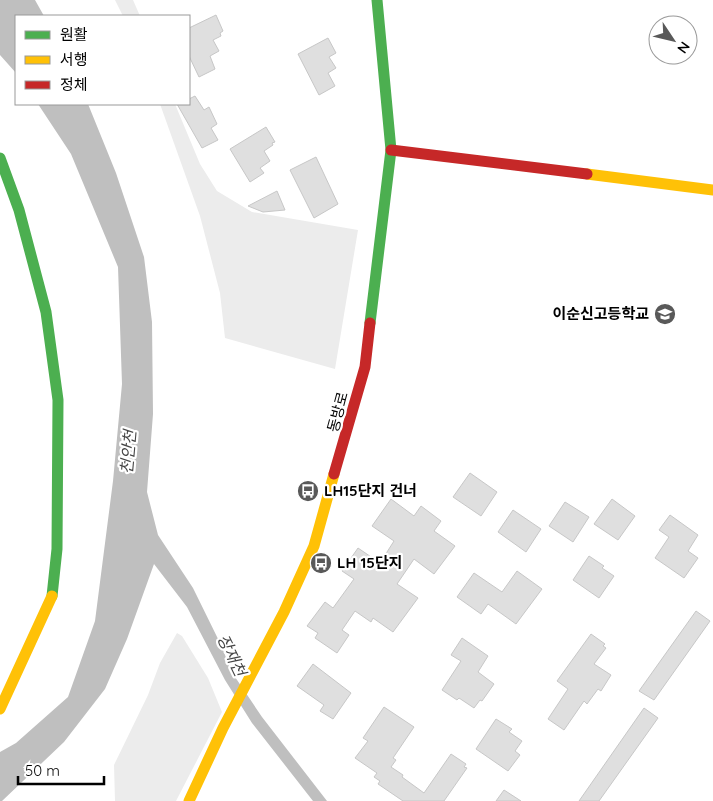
<svg xmlns="http://www.w3.org/2000/svg" width="713" height="801" font-family="Quicksand,'Noto Sans KR',sans-serif">
	<style>
		.green { fill: #ececec }
		.water { fill: #bfbfbf }
		.building { fill: #dfdfdf; stroke: #c7c7c7 }
		.lines { fill: none; stroke-linecap: round; stroke-linejoin: round }
		.fast { stroke: #4caf50; stroke-width: 11 }
		.slow { stroke: #ffc107; stroke-width: 11 }
		.jam { stroke: #c62828; stroke-width: 11 }
		.labels { text-anchor: middle; stroke-width: 4.5; stroke-linejoin: round; paint-order: stroke }
		.poi-label { font-size: 15px; font-weight: bold; fill: #000; stroke: #fff; text-anchor: start }
		.street-label { font-size: 15px; fill: #000; stroke: #fff }
		.water-label { font-size: 16px; font-style: italic; fill: #444; stroke: #fff }
	</style>
	<rect width="100%" height="100%" fill="#fff"/>
	<path class="green" d="M115,0H133L140,16H123Z
		M160,104H175L200,164L217,191L252,212L358,230L335,369L225,338L220,293L200,216Z
		M177,633L182,636L208,678L222,712L176,801H115L114,765L148,695L160,663Z"/>
	<path class="water" d="M0,0H35L44,16H16V73L0,55Z
		M38,104H88L116,173L144,257L152,322L153,414L147,492L158,535L193,588L222,647L231,671L262,717L327,801H313L252,723L225,680L187,607L154,564L127,639L105,689L64,742L2,801H0V752L16,743L68,697L95,621L113,481L122,384L118,267L71,154Z"/>
	<path class="building" d="M216,15L223,31L220,33L221,36L213,40L219,51L210,56L215,69L199,77L189,56V28Z
		M328,38L336,53L329,57L336,68L328,73L335,86L319,95L298,54Z
		M195,96L204,110L209,107L217,124L211,128L218,140L202,148L177,104H189V99Z
		M266,127L275,142L272,143L273,145L264,151L270,161L260,168L264,173L250,182L230,149Z
		M316,157L338,204L314,218L290,170Z
		M277,191L285,210L263,212L248,206Z
		M470,473L497,492L481,516L453,497Z
		M391,499L414,516L421,506L441,521L434,531L455,546L434,574L414,559L397,584L418,598L393,632L373,618L371,622L355,611L342,630L349,635L337,653L315,638L318,633L307,626L325,602L333,608L354,579L342,571L358,548L380,563L394,541L372,526Z
		M612,499L635,516L618,540L594,524Z
		M565,502L589,517L573,542L549,526Z
		M513,510L541,529L526,552L498,532Z
		M670,515L698,535L688,551L698,558L684,578L655,558L669,537L659,530Z
		M589,556L604,566L602,568L614,576L599,598L573,580Z
		M517,571L542,589L516,624L488,604L481,614L457,597L474,573L502,592Z
		M696,611L710,621L654,700L639,691Z
		M591,634L605,644L603,646L606,648L594,664L611,675L601,691L598,689L587,704L584,701L564,730L548,719L568,689L557,681Z
		M462,638L488,656L478,672L494,684L482,701L480,700L474,708L459,698L457,700L442,690L461,661L451,655Z
		M313,664L351,693L333,719L320,711L324,705L297,686Z
		M384,707L414,727L393,758L396,760L391,767L403,775L402,777L424,793L451,754L466,764L464,767L467,768L444,801H403L378,784L380,781L374,777L377,773L355,758L368,741L363,738Z
		M644,708L658,718L599,801H579Z
		M496,719L512,729L509,732L522,741L515,751L520,755L508,771L476,749Z
		M504,790L521,801H496Z"/>
	<g class="lines">
		<path class="fast" d="M0,158L19,210L46,312L58,400L57,549L52,596
			M370,323L391,150L377,0"/>
		<path class="slow" d="M587,174L713,190
			M0,709L52,596
			M189,801L223,728L284,612L314,546L334,474"/>
		<path class="jam" d="M391,150L587,174
			M334,474L365,367L370,323"/>
	</g>
	<defs>
		<g id="school-disc" transform="scale(1.125)"><circle r="9.5" fill="#595959" stroke="#fff"/><path d="M0-5L7-2L0 1L-7-2ZM-4 1L0 2.5L4 1V4Q0 6-4 4Z" fill="#fff"/></g>
		<g id="bus-disc" transform="scale(1.125)"><circle r="9.5" fill="#595959" stroke="#fff"/><path d="M-5-6H5V4H4V6H2V4H-2V6H-4V4H-5ZM-3.5-4V0h7V-4ZM-3.5 1.2v1.5H-2V1.2ZM2 1.2v1.5H3.5V1.2Z" fill="#fff"/></g>
	</defs>
	<g fill-rule="evenodd">
		<use href="#school-disc" x="665" y="314"/>
		<use href="#bus-disc" x="308" y="491"/>
		<use href="#bus-disc" x="321" y="563"/>
	</g>
	<g class="labels">
		<g class="poi-label">
			<text x="649" y="319" text-anchor="end">이순신고등학교</text>
			<text x="324" y="496">LH15단지 건너</text>
			<text x="337" y="568">LH 15단지</text>
		</g>
		<g class="street-label">
			<text transform="translate(338 412) rotate(-75)" y="5">동방로</text>
		</g>
		<g class="water-label">
			<text transform="translate(128 452) rotate(-85)" y="6">천안천</text>
			<text transform="translate(232 655) rotate(64)" y="6">장재천</text>
		</g>
	</g>
	<rect x="15" y="15" width="175" height="90" fill="#ffffff" stroke="#999999"/>
	<rect x="25" y="31" width="25" height="8" fill="#4caf50" stroke="#999999"/>
	<text x="60" y="40" font-size="15" fill="#000000">원활</text>
	<rect x="25" y="56" width="25" height="8" fill="#ffc107" stroke="#999999"/>
	<text x="60" y="65" font-size="15" fill="#000000">서행</text>
	<rect x="25" y="81" width="25" height="8" fill="#c62828" stroke="#999999"/>
	<text x="60" y="90" font-size="15" fill="#000000">정체</text>
	<g transform="translate(673 40) rotate(125)"><circle r="24" fill="#ffffff" stroke="#999999"/>
	<path d="M0-4L9 19L0 12L-9 19Z" fill="#595959"/>
	<text y="-8" font-size="14" font-weight="bold" text-anchor="middle" fill="#000000">N</text>
	</g>
	<path d="M18 776v8h86v-8" fill="none" stroke="#000000" stroke-width="2.5"/>
	<text x="25" y="776" font-size="15" fill="#000000" stroke="#ffffff" stroke-width="4" paint-order="stroke">50 m</text>
</svg>
